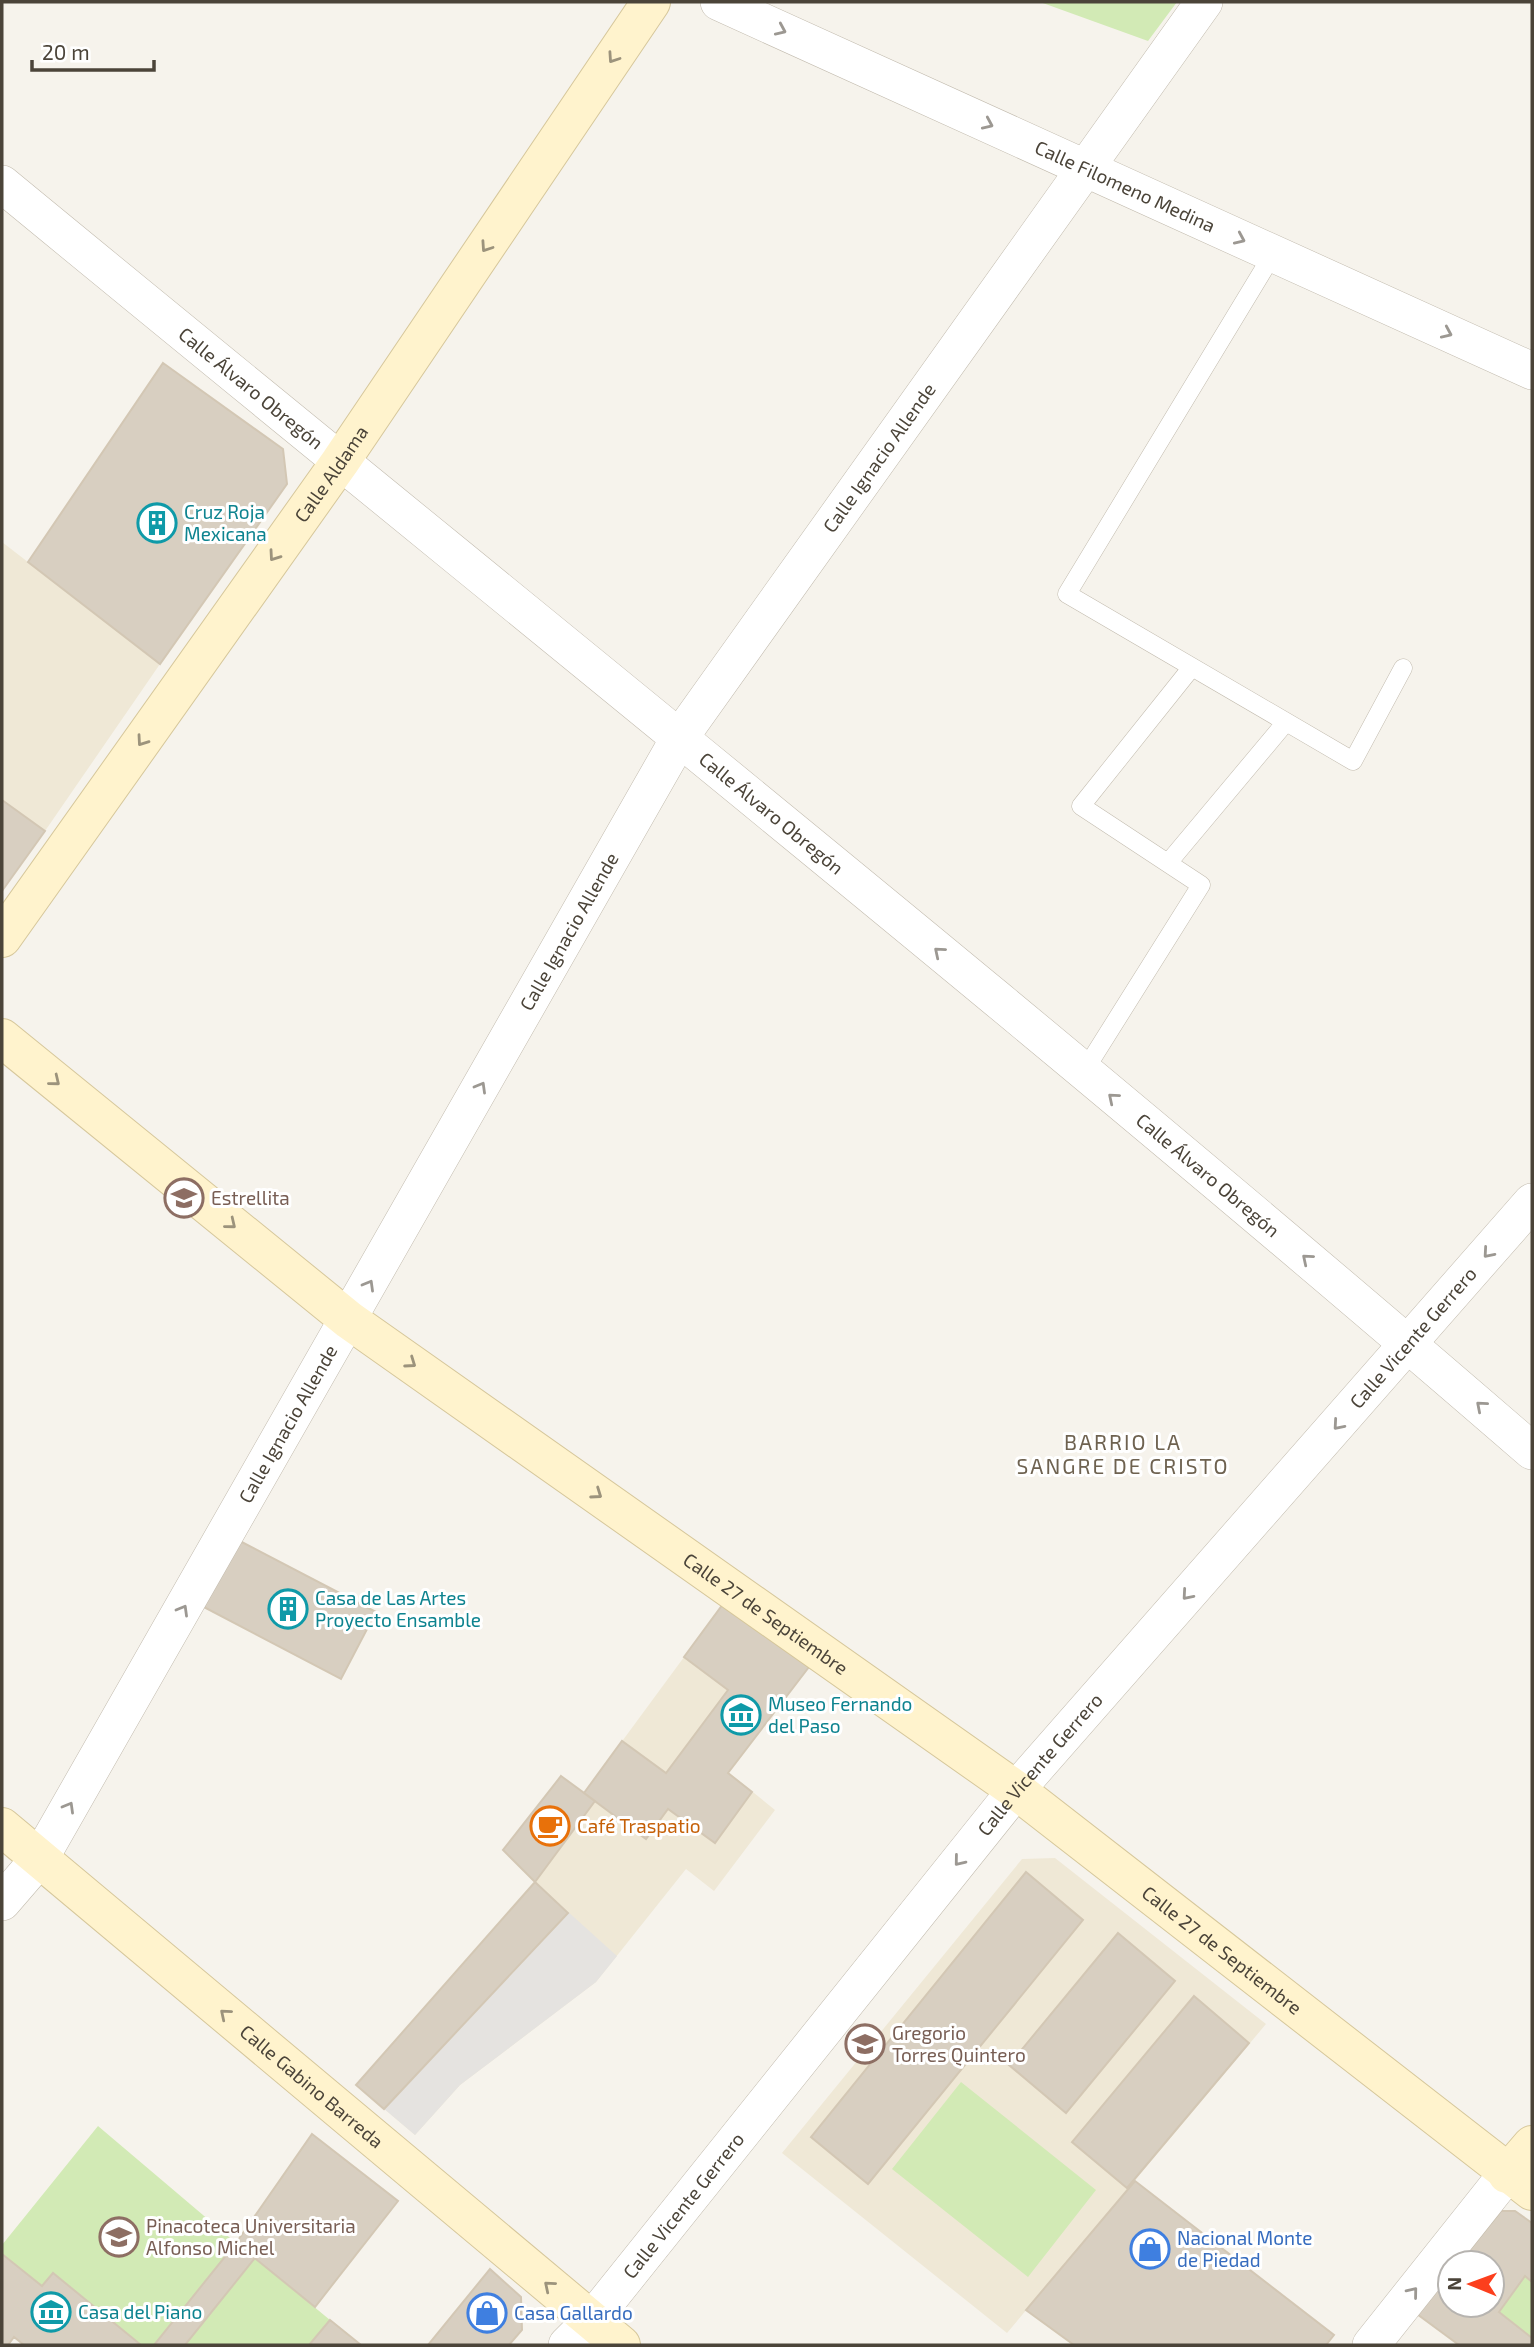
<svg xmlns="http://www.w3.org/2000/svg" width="1534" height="2347" font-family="'Exo 2',sans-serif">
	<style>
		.education { fill: #efe8d6 }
		.green { fill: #d2eab5 }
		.parking { fill: #e5e3e0 }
		.building { fill: #d8cfc1; stroke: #d3c7b4; stroke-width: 2 }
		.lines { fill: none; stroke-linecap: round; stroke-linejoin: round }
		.lane-casing { stroke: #c2bbae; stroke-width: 19 }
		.street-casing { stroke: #c2bbae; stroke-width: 38 }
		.secondary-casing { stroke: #d6c79b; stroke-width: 40 }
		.lane { stroke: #fff; stroke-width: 18 }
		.street { stroke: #fff; stroke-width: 37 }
		.secondary { stroke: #fff3cd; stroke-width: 38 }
		.oneway { stroke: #9c9892 }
		.oneway2 { stroke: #9c937c }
		.labels { text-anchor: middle; stroke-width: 6; stroke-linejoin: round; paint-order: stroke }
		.street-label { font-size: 19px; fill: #4b4439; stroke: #fff }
		.culture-label { font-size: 19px; fill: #0d838f; stroke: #fff; text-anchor: start }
		.education-label { font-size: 19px; fill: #785e54; stroke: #fff; text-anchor: start }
		.food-label { font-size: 19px; fill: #c56008; stroke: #fff; text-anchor: start }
		.shop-label { font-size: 19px; fill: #366cbe; stroke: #fff; text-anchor: start }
		.neighbourhood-label { font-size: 21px; letter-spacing: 2px; fill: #6e6250; stroke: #fff }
	</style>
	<rect width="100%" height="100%" fill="#f6f3ec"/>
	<path class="education" d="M2,542L160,664L45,831L2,800Z
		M726,1600L812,1663L728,1772L775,1810L714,1891L686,1869L596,1982L460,2085L415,2135L356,2085L535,1883L503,1850L561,1776L584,1793Z
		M1055,1858L1266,2024L1007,2333L782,2153L1022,1859Z"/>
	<path class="green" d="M1040,2H1177L1148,41Z
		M961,2082L1096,2190L1028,2277L892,2169Z
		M98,2126L236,2243L154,2345H141L53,2273L42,2286L2,2254V2245Z
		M255,2258L330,2320L309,2345H185Z
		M1525,2276L1532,2282V2338L1499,2312Z"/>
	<path class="parking" d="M535,1882L617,1956L596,1982L460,2085L415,2135L356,2085Z"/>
	<path class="building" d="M163,363L283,449L287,484L160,664L28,562Z
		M2,800L45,831L2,891Z
		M234,1538L376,1612L341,1679L200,1605Z
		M726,1600L812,1663L728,1773L752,1792L715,1843L668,1809L646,1839L584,1793L622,1741L666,1773L728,1690L684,1657Z
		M561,1776L595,1801L535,1882L503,1850Z
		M1026,1872L1083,1920L868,2184L811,2137Z
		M535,1882L568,1913L384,2109L356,2085Z
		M1118,1933L1175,1981L1066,2113L1009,2065Z
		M1194,1996L1249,2043L1127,2188L1072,2142Z
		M312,2134L398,2201L315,2307L236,2243Z
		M1135,2181L1334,2335L1326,2345H1074L1026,2310Z
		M1501,2211H1515L1532,2223V2282L1525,2276L1499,2312L1532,2338V2345H1459L1417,2314L1450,2274V2305H1492V2263H1459Z
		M236,2243L255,2258L185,2345H154Z
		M2,2254L42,2286L53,2273L141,2345H24L14,2337L8,2345H2Z
		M490,2269L521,2297L522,2330L509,2345H428Z
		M330,2320L361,2345H309Z"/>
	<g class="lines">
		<g class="lane-casing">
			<path id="lane" d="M1273,254L1067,594L1353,761L1403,668
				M1168,863L1286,722
				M1083,1073L1201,885L1081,806L1192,667"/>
		</g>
		<g class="street-casing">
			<g id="street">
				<path id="s1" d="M719,2L1532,371"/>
				<path id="s2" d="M2,184C513,605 1031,1017 1532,1451"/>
				<path id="s3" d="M2,1902L40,1858L680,737L1204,2"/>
				<path id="s4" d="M567,2345L591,2321L1016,1790L1532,1202"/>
				<path d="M1371,2345L1507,2174"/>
			</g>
		</g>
		<g class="secondary-casing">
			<g id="secondary">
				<path id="s5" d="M2,938L340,462L651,2"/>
				<path id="s6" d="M2,1038L349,1320L1016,1790L1532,2191"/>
				<path id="s7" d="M2,1827L621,2345"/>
				<path d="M1507,2174L1532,2145"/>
			</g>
		</g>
		<use href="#lane" class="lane"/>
		<use href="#street" class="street"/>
		<use href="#secondary" class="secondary"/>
	</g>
	<defs><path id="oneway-chevron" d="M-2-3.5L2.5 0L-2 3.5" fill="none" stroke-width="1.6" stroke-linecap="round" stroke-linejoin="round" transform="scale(1.75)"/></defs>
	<g class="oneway">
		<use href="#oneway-chevron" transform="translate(781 30) rotate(24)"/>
		<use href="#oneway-chevron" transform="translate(988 124) rotate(24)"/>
		<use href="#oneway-chevron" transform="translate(1240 239) rotate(24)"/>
		<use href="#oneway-chevron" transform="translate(1447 333) rotate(24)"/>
		<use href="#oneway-chevron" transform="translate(939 952) rotate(-140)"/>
		<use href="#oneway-chevron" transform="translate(481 1087) rotate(-60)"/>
		<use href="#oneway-chevron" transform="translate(1113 1098) rotate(-140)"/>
		<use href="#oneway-chevron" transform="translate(1488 1253) rotate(131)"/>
		<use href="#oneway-chevron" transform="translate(1307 1259) rotate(-140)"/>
		<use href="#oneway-chevron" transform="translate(369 1285) rotate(-60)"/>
		<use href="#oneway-chevron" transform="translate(1481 1406) rotate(-139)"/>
		<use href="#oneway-chevron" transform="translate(1338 1425) rotate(131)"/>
		<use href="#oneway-chevron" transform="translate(1187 1595) rotate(131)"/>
		<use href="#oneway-chevron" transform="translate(183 1610) rotate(-60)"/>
		<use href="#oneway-chevron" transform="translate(69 1807) rotate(-60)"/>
		<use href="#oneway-chevron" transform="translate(959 1861) rotate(129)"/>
		<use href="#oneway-chevron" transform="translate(1413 2292) rotate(-51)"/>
	</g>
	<g class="oneway2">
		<use href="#oneway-chevron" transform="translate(613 58) rotate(124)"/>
		<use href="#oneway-chevron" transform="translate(486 247) rotate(124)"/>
		<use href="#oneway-chevron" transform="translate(274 556) rotate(125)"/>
		<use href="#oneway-chevron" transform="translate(142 741) rotate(125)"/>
		<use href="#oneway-chevron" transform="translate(55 1081) rotate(39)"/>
		<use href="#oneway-chevron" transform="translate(231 1224) rotate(39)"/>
		<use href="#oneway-chevron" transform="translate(411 1363) rotate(35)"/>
		<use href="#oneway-chevron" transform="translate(597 1494) rotate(35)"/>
		<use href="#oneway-chevron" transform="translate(225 2014) rotate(-140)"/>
		<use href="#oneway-chevron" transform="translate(549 2286) rotate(-140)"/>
	</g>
	<defs>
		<g id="building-ring" transform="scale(2.0125)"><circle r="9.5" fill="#fff" stroke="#0f9aa8" stroke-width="1.5"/><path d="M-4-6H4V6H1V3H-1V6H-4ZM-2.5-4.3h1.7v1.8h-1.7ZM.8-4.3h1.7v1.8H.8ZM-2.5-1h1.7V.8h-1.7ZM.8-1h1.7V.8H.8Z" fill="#0f9aa8"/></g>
		<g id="school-ring" transform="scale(2.0125)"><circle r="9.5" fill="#fff" stroke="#8d6e63" stroke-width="1.5"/><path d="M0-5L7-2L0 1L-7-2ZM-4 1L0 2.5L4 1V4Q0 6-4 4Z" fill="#8d6e63"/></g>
		<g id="museum-ring" transform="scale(2.0125)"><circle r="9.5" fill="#fff" stroke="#0f9aa8" stroke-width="1.5"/><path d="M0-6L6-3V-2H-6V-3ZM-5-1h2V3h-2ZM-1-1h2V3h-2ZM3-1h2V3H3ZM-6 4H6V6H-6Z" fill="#0f9aa8"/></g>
		<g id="cafe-ring" transform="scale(2.0125)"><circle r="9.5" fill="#fff" stroke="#e8710a" stroke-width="1.5"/><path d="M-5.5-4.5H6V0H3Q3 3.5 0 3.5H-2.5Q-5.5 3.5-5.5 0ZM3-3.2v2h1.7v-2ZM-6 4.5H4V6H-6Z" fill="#e8710a"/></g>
		<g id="university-ring" transform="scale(2.0125)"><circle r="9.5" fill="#fff" stroke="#8d6e63" stroke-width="1.5"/><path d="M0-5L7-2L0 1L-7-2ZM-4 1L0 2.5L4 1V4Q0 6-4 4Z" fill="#8d6e63"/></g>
		<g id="shop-ring" transform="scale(2.0125)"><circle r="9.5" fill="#fff" stroke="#3f7fe0" stroke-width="1.5"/><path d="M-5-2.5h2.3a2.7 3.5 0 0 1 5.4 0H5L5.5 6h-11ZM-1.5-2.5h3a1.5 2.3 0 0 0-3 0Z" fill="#3f7fe0"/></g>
	</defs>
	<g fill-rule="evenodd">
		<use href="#building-ring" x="157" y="523"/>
		<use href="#school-ring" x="184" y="1198"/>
		<use href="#building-ring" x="288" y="1609"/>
		<use href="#museum-ring" x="741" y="1715"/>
		<use href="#cafe-ring" x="550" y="1826"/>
		<use href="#school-ring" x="865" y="2044"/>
		<use href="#university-ring" x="119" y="2237"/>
		<use href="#shop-ring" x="1150" y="2249"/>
		<use href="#museum-ring" x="51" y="2312"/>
		<use href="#shop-ring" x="487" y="2313"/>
	</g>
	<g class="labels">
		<g class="street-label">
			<text dy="7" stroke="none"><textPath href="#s1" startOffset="446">Calle Filomeno Medina</textPath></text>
			<text dy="7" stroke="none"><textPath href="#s2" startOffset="322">Calle Álvaro Obregón</textPath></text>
			<text dy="7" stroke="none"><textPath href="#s3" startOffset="1692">Calle Ignacio Allende</textPath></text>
			<text dy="7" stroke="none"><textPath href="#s5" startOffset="569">Calle Aldama</textPath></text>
			<text dy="7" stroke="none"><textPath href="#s2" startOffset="994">Calle Álvaro Obregón</textPath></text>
			<text dy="7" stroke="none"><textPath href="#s3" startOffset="1125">Calle Ignacio Allende</textPath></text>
			<text dy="7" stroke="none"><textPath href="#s2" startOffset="1561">Calle Álvaro Obregón</textPath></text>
			<text dy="7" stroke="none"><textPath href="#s4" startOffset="1316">Calle Vicente Gerrero</textPath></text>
			<text dy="7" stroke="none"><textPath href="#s3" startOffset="558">Calle Ignacio Allende</textPath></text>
			<text dy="7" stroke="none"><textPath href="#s6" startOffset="957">Calle 27 de Septiembre</textPath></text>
			<text dy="7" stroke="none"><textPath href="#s4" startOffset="749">Calle Vicente Gerrero</textPath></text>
			<text dy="7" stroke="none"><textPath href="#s6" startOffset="1524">Calle 27 de Septiembre</textPath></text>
			<text dy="7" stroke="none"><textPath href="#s7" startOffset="404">Calle Gabino Barreda</textPath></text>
			<text dy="7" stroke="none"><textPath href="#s4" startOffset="182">Calle Vicente Gerrero</textPath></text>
		</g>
		<g class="culture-label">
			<text x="184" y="519">Cruz Roja<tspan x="184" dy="22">Mexicana</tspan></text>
			<text x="315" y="1605">Casa de Las Artes<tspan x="315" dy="22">Proyecto Ensamble</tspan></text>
			<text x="768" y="1711">Museo Fernando<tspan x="768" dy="22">del Paso</tspan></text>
			<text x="78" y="2319">Casa del Piano</text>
		</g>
		<g class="education-label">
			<text x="211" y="1205">Estrellita</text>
			<text x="892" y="2040">Gregorio<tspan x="892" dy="22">Torres Quintero</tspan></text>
			<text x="146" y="2233">Pinacoteca Universitaria<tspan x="146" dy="22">Alfonso Michel</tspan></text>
		</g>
		<g class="food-label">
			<text x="577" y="1833">Café Traspatio</text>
		</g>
		<g class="shop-label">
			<text x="1177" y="2245">Nacional Monte<tspan x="1177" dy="22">de Piedad</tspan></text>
			<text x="514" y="2320">Casa Gallardo</text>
		</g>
		<g class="neighbourhood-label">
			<text x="1123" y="1450">BARRIO LA<tspan x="1123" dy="24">SANGRE DE CRISTO</tspan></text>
		</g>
	</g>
	<rect width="1534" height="2347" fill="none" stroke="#4b4439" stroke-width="7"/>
	<g transform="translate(1471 2284) rotate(271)"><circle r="33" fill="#ffffff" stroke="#b7b4b0" stroke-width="2"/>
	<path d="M0-5L12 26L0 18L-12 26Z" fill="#fc3f1d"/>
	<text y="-10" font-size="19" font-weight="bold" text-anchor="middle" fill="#4b4439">N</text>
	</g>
	<path d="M32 60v10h122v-10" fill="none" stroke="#4b4439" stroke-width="3.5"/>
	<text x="42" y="60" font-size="21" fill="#4b4439" stroke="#ffffff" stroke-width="5" paint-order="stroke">20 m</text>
</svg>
